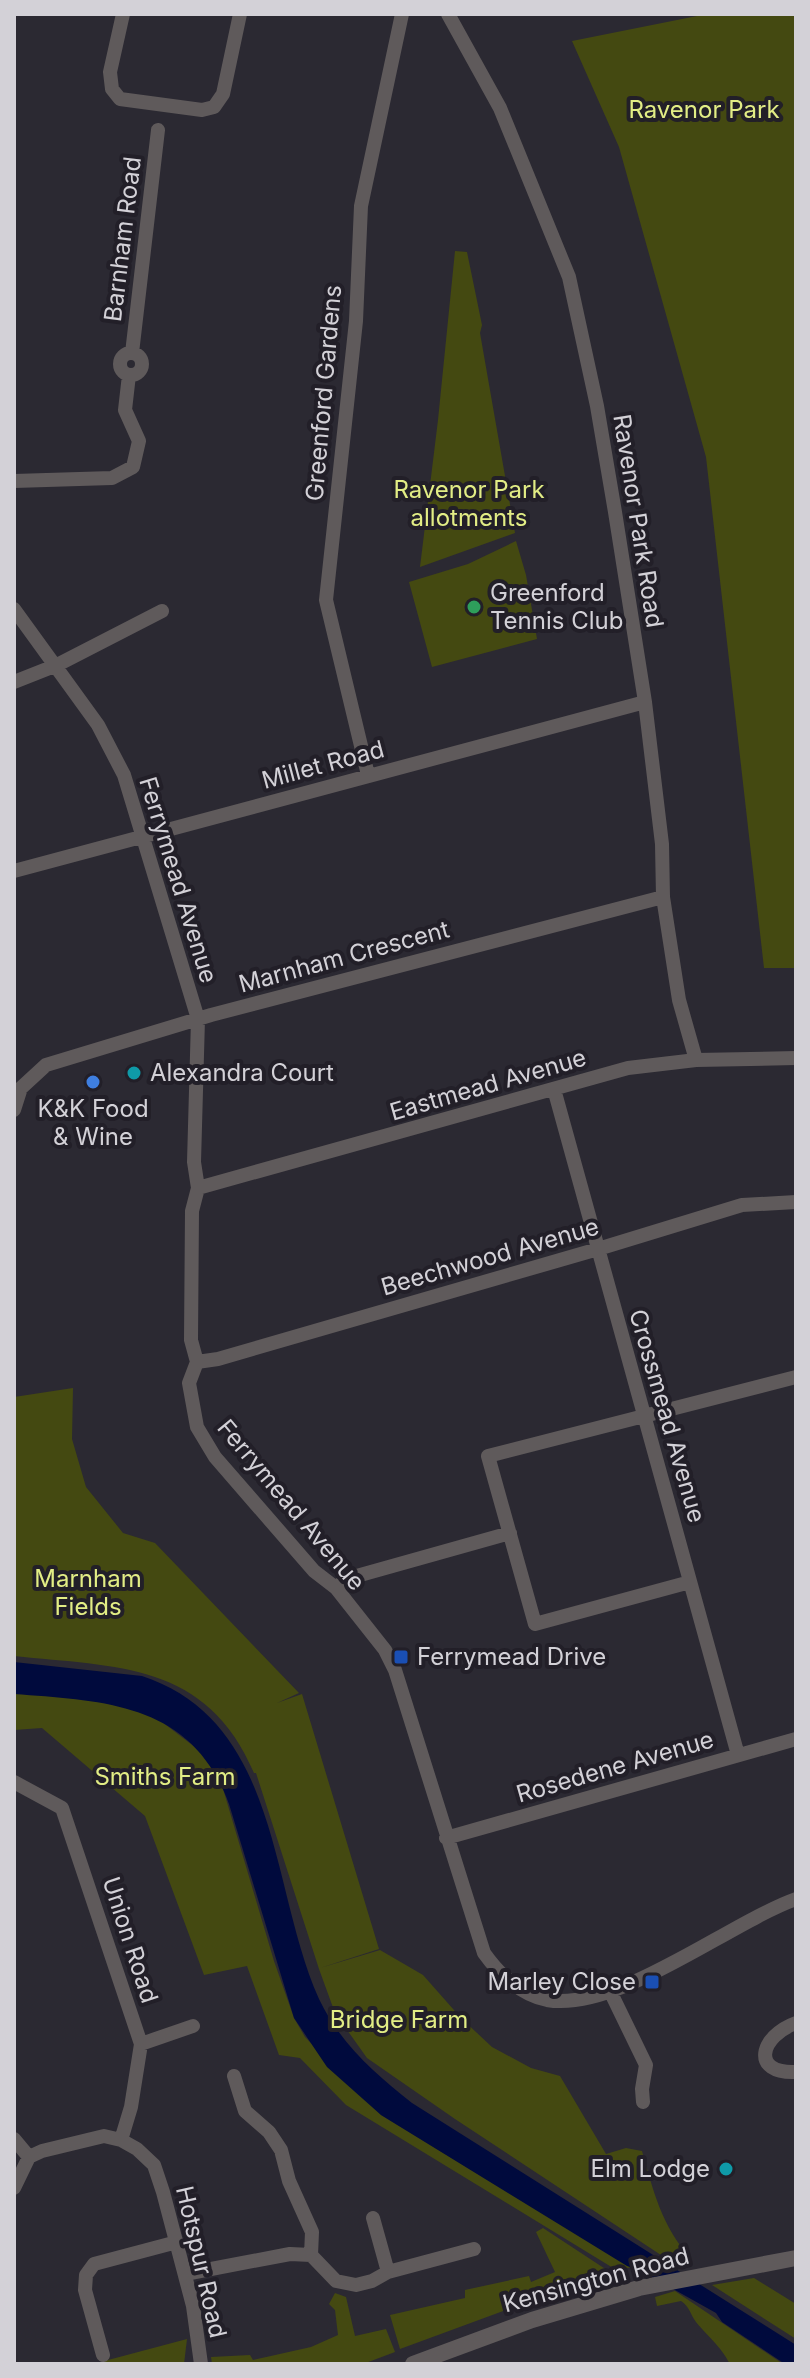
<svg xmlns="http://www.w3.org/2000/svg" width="810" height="2378" font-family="Inter,sans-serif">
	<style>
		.green { fill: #444911 }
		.water { fill: #000a3d }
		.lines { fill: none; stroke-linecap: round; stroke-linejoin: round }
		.minor { stroke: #5f5a5b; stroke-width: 14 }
		.tertiary { stroke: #5f5a5b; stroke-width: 16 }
		.leisure-dot { fill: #2e9e5b; stroke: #221f28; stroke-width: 3 }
		.culture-dot { fill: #0f9aa8; stroke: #221f28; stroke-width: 3 }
		.shop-dot { fill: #3f7fe0; stroke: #221f28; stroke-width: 3 }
		.transit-dot { fill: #1a4fb4; stroke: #221f28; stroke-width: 3 }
		.labels { text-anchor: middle; stroke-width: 8; stroke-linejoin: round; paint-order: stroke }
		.park-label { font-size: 24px; fill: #e2ed85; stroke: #221f28 }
		.street-label { font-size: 24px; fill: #d3d1d7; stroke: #221f28 }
		.poi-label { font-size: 24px; fill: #d3d1d7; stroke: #221f28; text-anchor: start }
	</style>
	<rect width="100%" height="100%" fill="#2b2932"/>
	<path class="green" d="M707,14H796V968H764L706,457L619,147L572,41Z
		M455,251L467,252L482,325L480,333L515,533L420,567L438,420Z
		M516,541L526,575L537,639L432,667L409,582L468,564Z
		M73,1388L72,1439L86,1487L123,1533L155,1543L299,1693L277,1703L302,1694L379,1949L320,1968L380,1950L423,1975L461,2018L492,2047L531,2068L560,2076L606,2154L626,2148L642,2151C653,2190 662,2227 690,2257L670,2261L455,2119L367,2058L335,2013L319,1969L256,1773H254C207,1662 117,1667 14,1656V1397Z
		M14,1690L82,1693L153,1715L200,1751L221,1782L274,1961L294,2018L305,2037L381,2115L631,2267L618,2271L346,2105L300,2058L279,2055L247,1966L204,1975L145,1816L42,1728L14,1730Z
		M543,2228L613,2274L533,2300L400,2349L390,2315L465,2298V2290L529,2276L531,2282L555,2272L536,2232Z
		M754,2278L796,2304V2339L712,2285Z
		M675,2291L783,2364H730C719,2344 709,2338 696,2322C690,2314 690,2307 681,2301L657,2306L655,2297Z
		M335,2293L346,2297L355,2336L386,2329L395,2352L363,2364H212L211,2357L250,2355L253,2360L311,2347L338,2335L335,2310L329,2304Z
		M187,2339L184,2364H93Z"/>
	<path class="water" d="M14,1662L142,1676C281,1722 269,1887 319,1999C340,2043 374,2073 412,2103L796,2345V2364H785L722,2322L716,2313L641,2271L627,2266L381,2115L327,2067L294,2018L229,1804C192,1703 106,1701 14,1694Z"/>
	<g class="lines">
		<path class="minor" d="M123,14L110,72L112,89L120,99L202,110L214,107L223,94L240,14
			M448,14L500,108L569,277L597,406L615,512L645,702L662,844L663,897L679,1000L696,1060
			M132,353L158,130
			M120 364a11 11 0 1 1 22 0a11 11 0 1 1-22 0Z
			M14,481L112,478L133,467L139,441L125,410L129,375
			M14,609L98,725L124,775L198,1019L194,1162L198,1188L192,1211L191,1340L197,1362L189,1383L197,1427L215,1457L314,1571L336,1588L385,1650L395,1670L484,1953C499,1974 521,1995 547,2000C618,2012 727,1924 796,1899
			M14,682L57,665L162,611
			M368,775L326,600L356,321L361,206L402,14
			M14,871L645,702
			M554,1089L738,1755
			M14,1110L21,1088L46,1065L211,1015L663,897
			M198,1188L628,1068L696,1060L796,1058
			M197,1362L218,1359L598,1249L742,1205L796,1202
			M690,1582L535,1624L488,1456L796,1377
			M336,1588L346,1579L510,1533
			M14,1782L62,1808L141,2044L131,2107L121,2140
			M446,1838L796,1739
			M611,1993L646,2065L642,2089L643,2102
			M796,2023C760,2036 750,2074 796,2072
			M141,2044L193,2026
			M234,2076L245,2111L269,2132L281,2150L289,2181L312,2232L311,2255
			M14,2139L29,2157
			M14,2188L29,2157L42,2151L104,2136L121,2140L137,2149L154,2165L163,2192L193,2306L201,2364
			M373,2218L388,2272
			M185,2274L290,2254L311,2255L336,2281L356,2285L372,2281L388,2272L474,2249
			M103,2355L85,2290L86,2275L94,2264L177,2242"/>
		<path class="tertiary" d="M413,2364L532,2320L639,2288L796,2258"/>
	</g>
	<circle class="leisure-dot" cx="474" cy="607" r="8"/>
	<g class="culture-dot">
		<circle cx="134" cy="1073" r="8"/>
		<circle cx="726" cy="2169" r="8"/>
	</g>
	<circle class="shop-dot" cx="93" cy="1082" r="8"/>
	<g class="transit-dot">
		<rect x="393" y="1649" width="16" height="16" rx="4"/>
		<rect x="644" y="1974" width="16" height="16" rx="4"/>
	</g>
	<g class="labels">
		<g class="park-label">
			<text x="704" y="118">Ravenor Park</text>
			<text x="469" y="498">Ravenor Park<tspan x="469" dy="28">allotments</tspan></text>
			<text x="88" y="1587">Marnham<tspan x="88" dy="28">Fields</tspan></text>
			<text x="165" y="1785">Smiths Farm</text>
			<text x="399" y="2028">Bridge Farm</text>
		</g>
		<g class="street-label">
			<text transform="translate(123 239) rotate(-83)" y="8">Barnham Road</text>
			<text transform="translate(324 393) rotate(-85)" y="8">Greenford Gardens</text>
			<text transform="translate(638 521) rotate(81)" y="8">Ravenor Park Road</text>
			<text transform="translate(323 765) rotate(-15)" y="8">Millet Road</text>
			<text transform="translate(178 880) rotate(73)" y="8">Ferrymead Avenue</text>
			<text transform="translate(344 957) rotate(-15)" y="8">Marnham Crescent</text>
			<text transform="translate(488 1085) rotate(-16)" y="8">Eastmead Avenue</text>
			<text transform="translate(490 1257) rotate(-16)" y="8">Beechwood Avenue</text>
			<text transform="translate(667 1416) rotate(74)" y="8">Crossmead Avenue</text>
			<text transform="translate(291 1505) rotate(50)" y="8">Ferrymead Avenue</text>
			<text transform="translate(615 1767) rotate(-16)" y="8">Rosedene Avenue</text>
			<text transform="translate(130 1940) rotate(72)" y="8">Union Road</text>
			<text transform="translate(201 2262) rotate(77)" y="8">Hotspur Road</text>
			<text transform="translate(596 2280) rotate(-15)" y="8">Kensington Road</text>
		</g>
		<g class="poi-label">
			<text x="490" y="601">Greenford<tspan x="490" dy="28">Tennis Club</tspan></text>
			<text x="150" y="1081">Alexandra Court</text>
			<text x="93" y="1117" text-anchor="middle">K&amp;K Food<tspan x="93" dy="28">&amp; Wine</tspan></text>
			<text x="417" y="1665">Ferrymead Drive</text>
			<text x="636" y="1990" text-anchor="end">Marley Close</text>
			<text x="710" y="2177" text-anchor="end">Elm Lodge</text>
		</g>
	</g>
	<rect width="810" height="2378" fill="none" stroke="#d3d1d7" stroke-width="32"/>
</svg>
